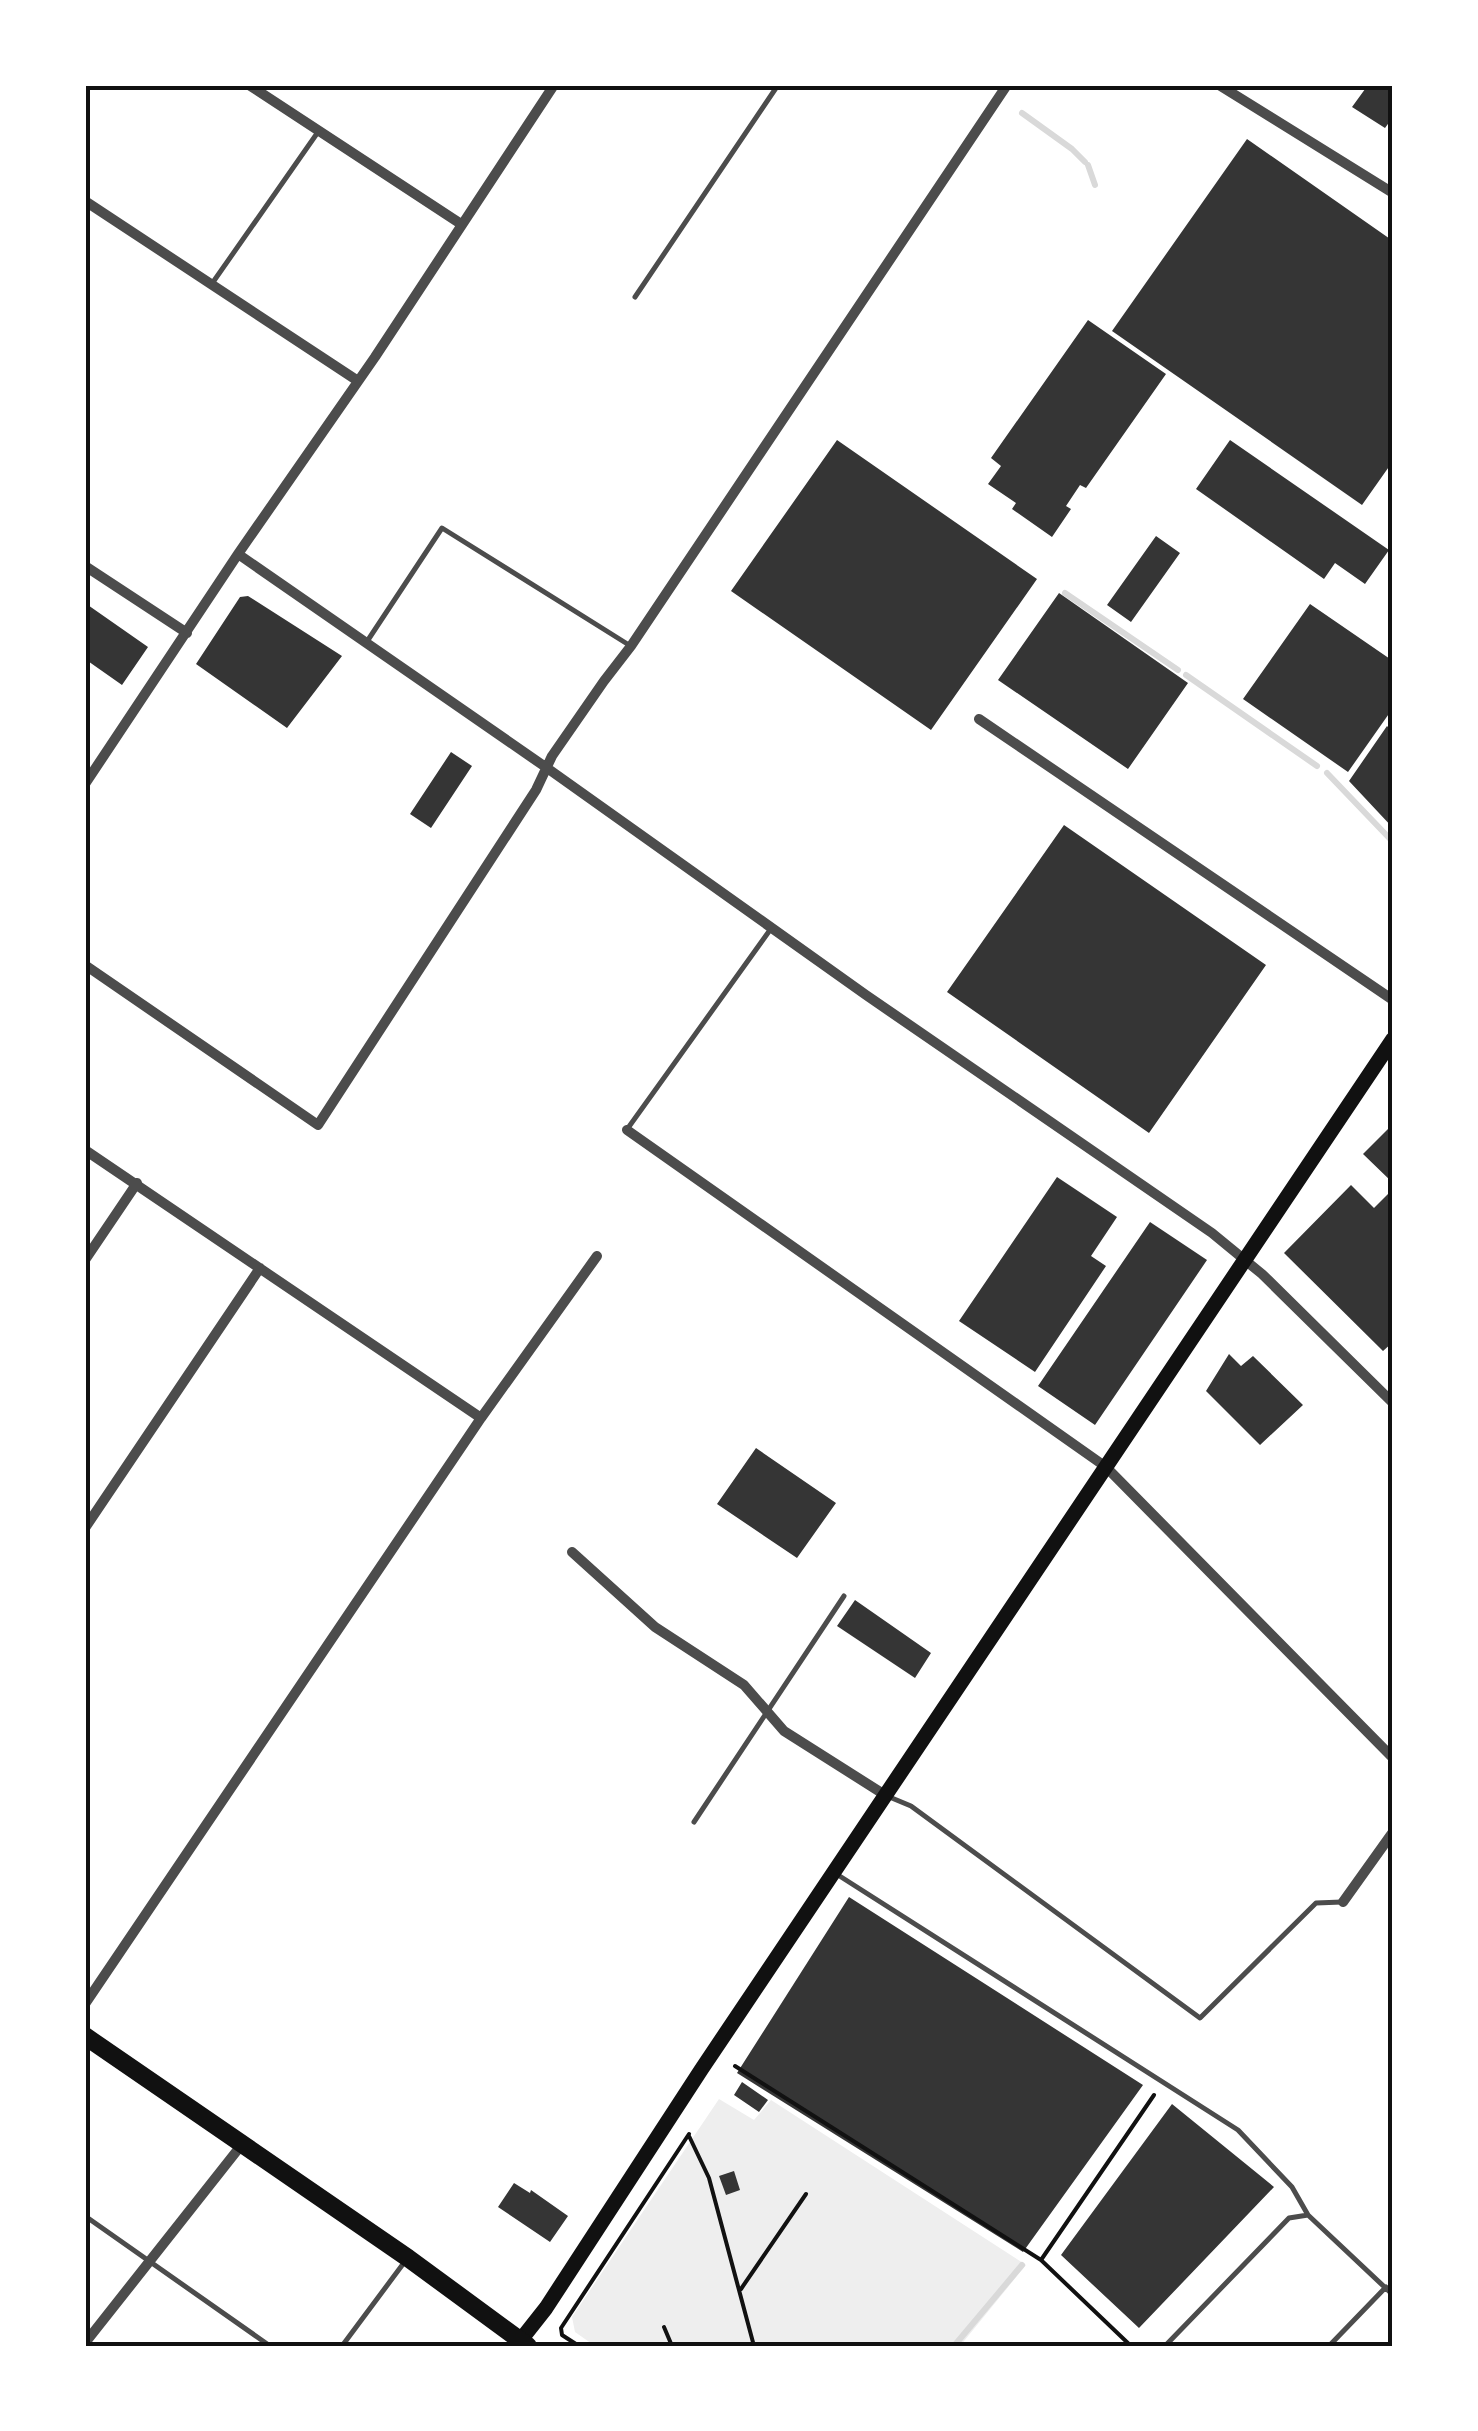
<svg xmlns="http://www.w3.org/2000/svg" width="1478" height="2431" font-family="'Sofia Sans Condensed',sans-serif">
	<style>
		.green { fill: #eee }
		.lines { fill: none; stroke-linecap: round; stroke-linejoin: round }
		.stream { stroke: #d9d9d9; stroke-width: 6 }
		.building { fill: #353535 }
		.path { stroke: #111; stroke-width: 4 }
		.service { stroke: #4c4c4c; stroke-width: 5 }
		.minor { stroke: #4c4c4c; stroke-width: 10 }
		.secondary { stroke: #111; stroke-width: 15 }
		.primary { stroke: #111; stroke-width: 18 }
		.neatline { fill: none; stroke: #111; stroke-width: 4 }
	</style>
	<rect width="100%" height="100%" fill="#fff"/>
	<path class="green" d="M719,2099L754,2120L771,2100L1026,2265L960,2346H595L575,2332L572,2317Z"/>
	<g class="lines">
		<path class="stream" d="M1022,113L1072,149L1085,162
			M1088,165L1095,185
			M1065,593L1178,670
			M1186,675L1317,766
			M1327,773L1393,842
			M954,2346L1022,2265"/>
	</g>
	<path class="building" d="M1368,85H1393V117L1385,128L1352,107Z
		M1247,139L1393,241V461L1362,505L1112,331Z
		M1088,320L1166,374L1086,488L1080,485L1066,506L1071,509L1052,537L1012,509L1016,503L988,484L1001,466L991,458Z
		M837,440L1037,579L931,730L731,591Z
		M1230,440L1389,550L1365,584L1335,563L1324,579L1196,489Z
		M1156,536L1180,553L1131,622L1107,605Z
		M1059,593L1188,683L1128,769L998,680Z
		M248,596L342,656L287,728L196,664L240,597Z
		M85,603L148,647L122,685L85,659Z
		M1310,604L1393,661V708L1348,772L1243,699Z
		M1387,726L1393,732V828L1349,781Z
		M451,752L472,766L431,828L410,814Z
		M1064,825L1266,965L1149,1133L947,992Z
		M1393,1124V1183L1363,1154Z
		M1057,1177L1117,1217L1091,1256L1106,1266L1035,1372L959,1321Z
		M1351,1185L1374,1208L1393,1189V1342L1383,1351L1284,1253Z
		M1150,1222L1207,1260L1095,1425L1038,1386Z
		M1229,1354L1241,1366L1253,1356L1303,1405L1260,1445L1206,1391Z
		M756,1448L836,1503L797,1558L717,1504Z
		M855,1600L931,1653L915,1678L837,1626Z
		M849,1897L1143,2085L1023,2252L737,2073Z
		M742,2082L768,2100L759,2112L734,2095Z
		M1172,2104L1274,2187L1139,2328L1061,2255Z
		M734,2171L740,2190L726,2195L719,2176Z
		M514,2183L530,2193L531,2190L568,2216L550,2242L498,2207Z"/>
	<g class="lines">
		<path class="path" d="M735,2066L1041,2260
			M689,2136L709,2178L754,2346
			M741,2289L806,2194
			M664,2327L672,2346
			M579,2346L562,2335L561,2328L689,2134
			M1131,2346L1041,2260L1154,2095"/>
		<path class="service" d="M211,285L318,132
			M635,297L778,85
			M366,643L442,528L629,645
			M628,1128L770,930
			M887,1796L911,1806L1200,2018L1316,1903L1342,1902
			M694,1822L844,1596
			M838,1875L1238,2130L1292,2187L1308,2215L1393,2295
			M85,2216L270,2346
			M342,2346L406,2260
			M1165,2346L1289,2218L1308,2215
			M1329,2346L1386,2287"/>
		<path class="minor" d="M249,85L461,224
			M1219,85L1393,193
			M85,201L358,381
			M238,554L547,768L866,995L1212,1233L1262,1274L1393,1403
			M85,566L187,633
			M979,719L1393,1000
			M85,784L238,554L375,357L554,85
			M85,965L318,1125L536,790L552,756L604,681L631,646L1007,85
			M627,1130L1106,1467L1393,1758
			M85,1150L481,1418
			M85,1260L137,1183
			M85,1528L260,1268
			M572,1552L655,1627L744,1685L784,1731L885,1795
			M1343,1902L1393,1832
			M85,2004L481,1418L597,1256
			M85,2343L243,2143"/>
		<path class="secondary" d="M516,2346L546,2308L701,2070L1393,1039"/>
		<path class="primary" d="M85,2036L408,2258L528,2346"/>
	</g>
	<rect width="1478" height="2431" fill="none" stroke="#ffffff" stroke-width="175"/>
	<rect x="88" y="88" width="1302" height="2256" class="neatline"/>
</svg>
